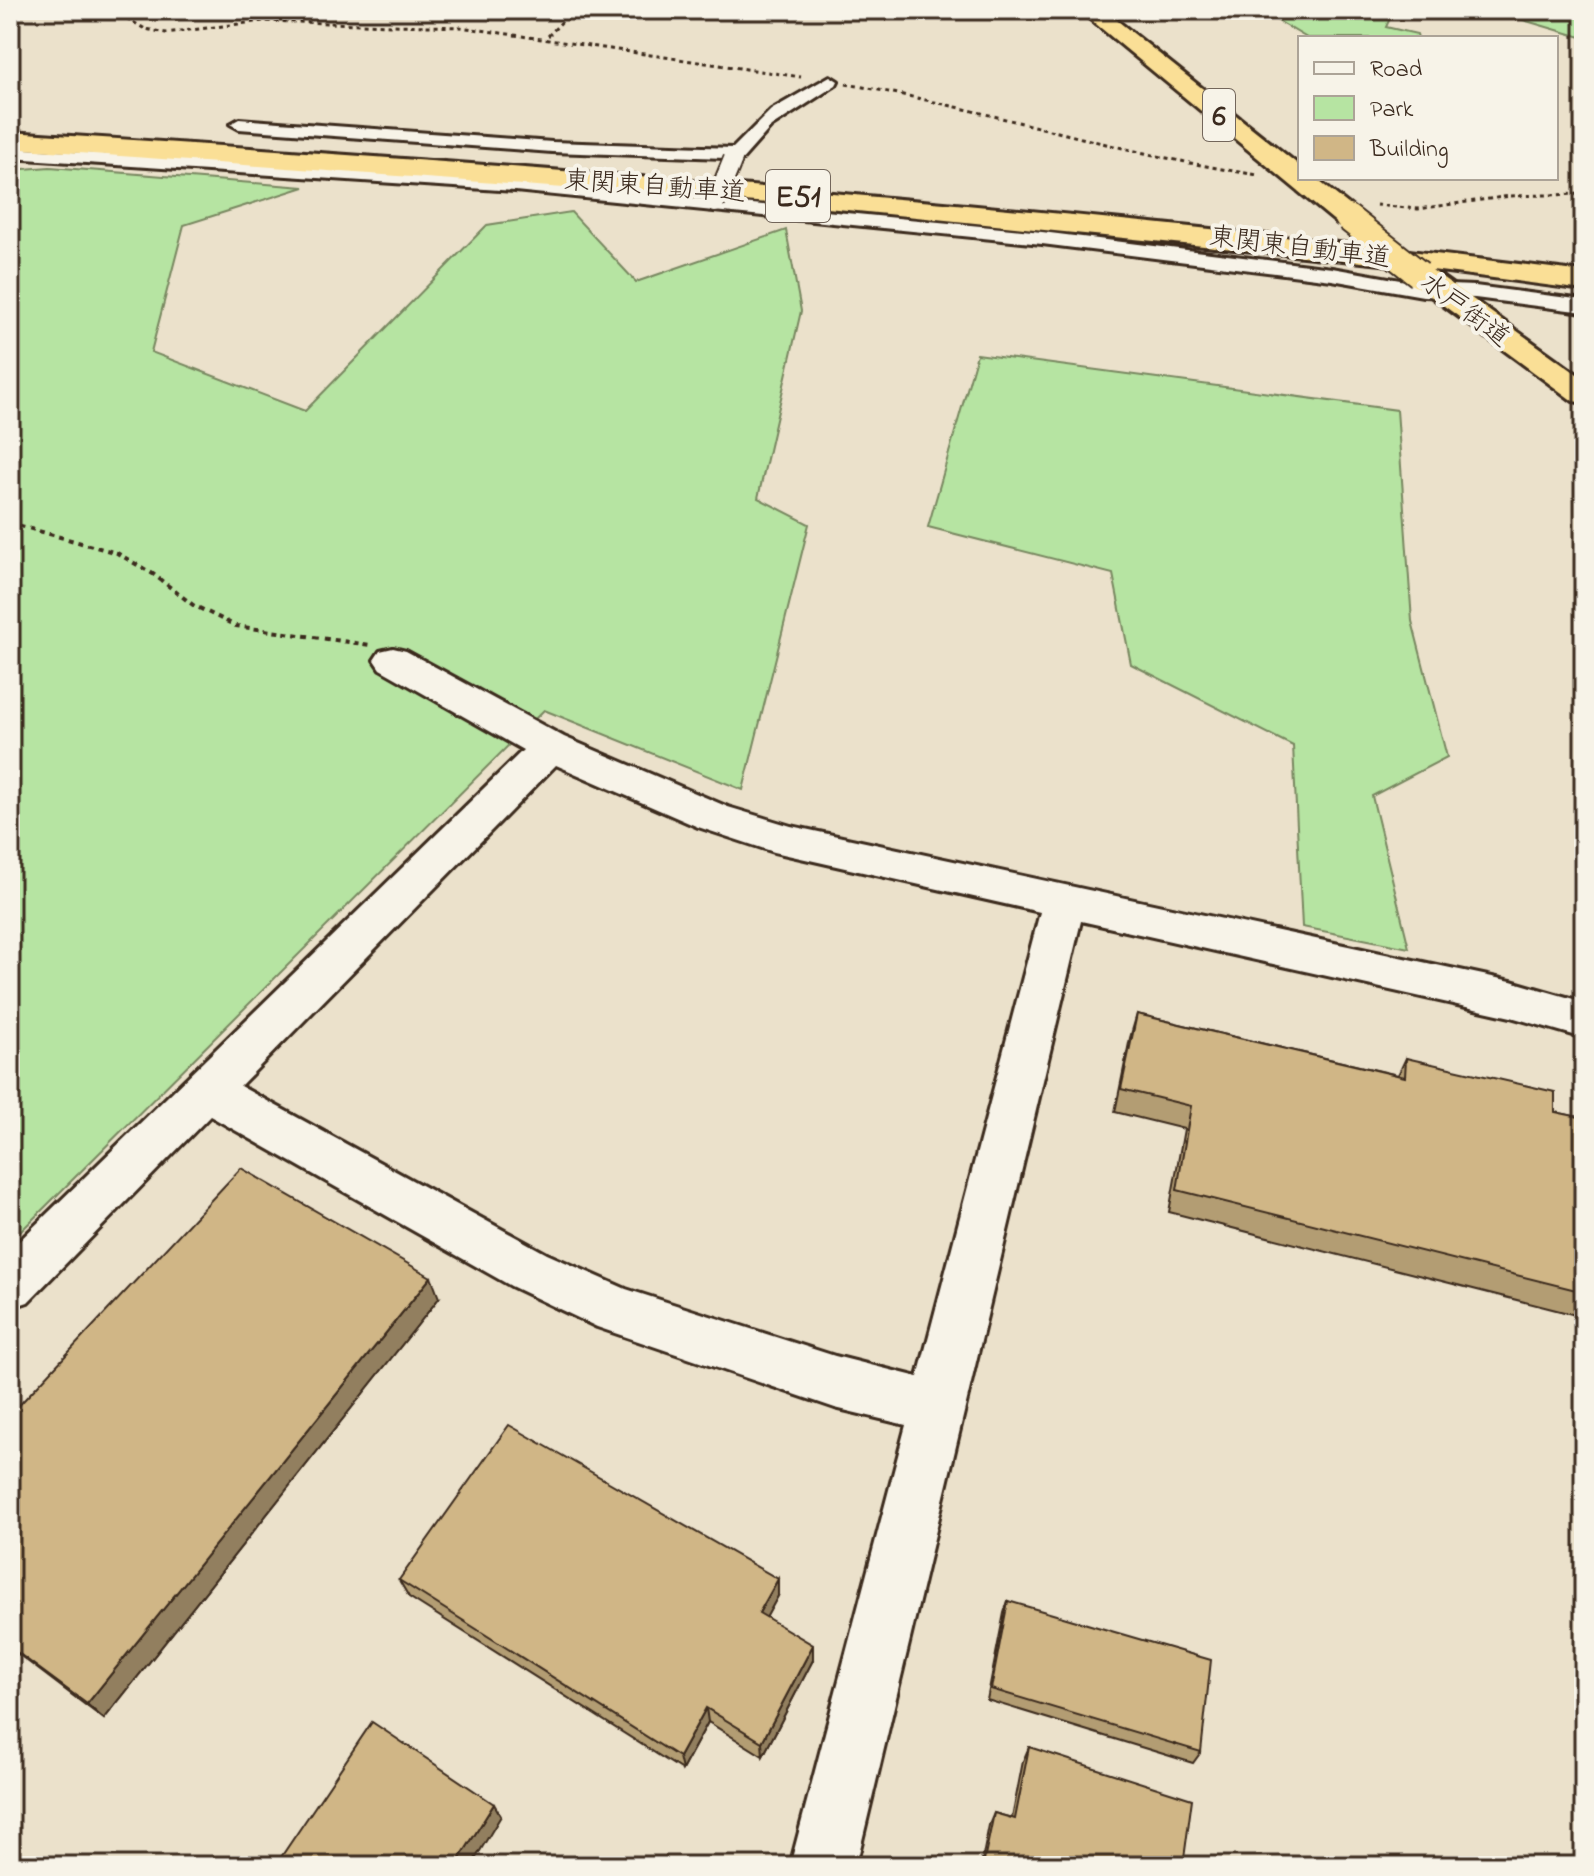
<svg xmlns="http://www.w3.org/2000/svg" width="1594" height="1876" font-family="'Indie Flower','Klee One',sans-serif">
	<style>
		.green { fill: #b6e4a2; stroke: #788760; stroke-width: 2 }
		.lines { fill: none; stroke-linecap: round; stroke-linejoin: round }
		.street-casing { stroke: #3b2a1e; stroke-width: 6 }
		.secondary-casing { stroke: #3b2a1e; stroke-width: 6 }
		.highway-casing { stroke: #3b2a1e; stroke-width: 6 }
		.path-far1 { stroke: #3b2a1e; stroke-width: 3; stroke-dasharray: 4 4; stroke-linecap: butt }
		.path { stroke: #3b2a1e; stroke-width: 4; stroke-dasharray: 5 5; stroke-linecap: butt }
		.street { fill: #f7f3e8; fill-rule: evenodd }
		.secondary { fill: #f7f3e8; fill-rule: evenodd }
		.highway { fill: #fadf96; fill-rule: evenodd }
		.street-bridge-casing { stroke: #3b2a1e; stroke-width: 22; stroke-linecap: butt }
		.highway-bridge-casing { stroke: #3b2a1e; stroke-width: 30; stroke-linecap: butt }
		.street-bridge { stroke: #f7f3e8; stroke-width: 18 }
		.highway-bridge { stroke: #fadf96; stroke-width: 26 }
		.wall { fill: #b39d73; stroke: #3b2a1e; stroke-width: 2 }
		.shaded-wall { fill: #927f5e; stroke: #3b2a1e; stroke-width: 2 }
		.building { fill: #d0b686; stroke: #3b2a1e; stroke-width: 2 }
		.labels { text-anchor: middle; stroke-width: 8; stroke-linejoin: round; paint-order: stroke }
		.far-street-label { font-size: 26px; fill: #3b2a1e; stroke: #f7f3e8 }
		.shield { fill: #f7f3e8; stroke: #73665b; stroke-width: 2 }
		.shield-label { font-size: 30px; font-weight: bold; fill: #3b2a1e }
	</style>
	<rect width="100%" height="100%" fill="#ebe1cb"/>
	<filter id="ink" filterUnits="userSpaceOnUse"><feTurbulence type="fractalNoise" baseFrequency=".0125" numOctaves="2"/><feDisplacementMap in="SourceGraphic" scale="16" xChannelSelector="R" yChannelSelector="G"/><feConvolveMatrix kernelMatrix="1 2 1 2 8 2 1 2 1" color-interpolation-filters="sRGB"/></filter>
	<g filter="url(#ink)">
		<path class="green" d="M1248,10H1385L1392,14L1386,27L1417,34L1418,38H1307L1273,18Z
			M1489,10H1584L1578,15L1584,18V38Z
			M50,167L304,187L184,225L151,352L305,411L487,225L571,212L636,282L786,230L801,311L758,498L809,524L743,790L544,710L10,1242V170Z
			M977,354L1397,410L1412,621L1447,757L1372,796L1409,948L1302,927L1293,746L1131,664L1113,574L928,527Z"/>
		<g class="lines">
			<g class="street-casing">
				<path id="street" d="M830,76L838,81L836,85L771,127L739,163L733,164L725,158L552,152L239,129L230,124L239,119L552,142L733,148L771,110Z
					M10,148L515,181L1042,232L1332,268L1423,284L1475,286L1584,300V312L1475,298L1423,296L1332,280L1042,244L515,191L10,158Z"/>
			</g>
			<g class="secondary-casing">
				<path id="secondary" d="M393,648L406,651L564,737L728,807L791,826L1511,981L1584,1002V1038L1511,1017L1081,921L856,1866H790L906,1425L835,1408L597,1327L511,1286L210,1116L28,1302L10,1308V1250L523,750L380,669L374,660L380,651ZM556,765L698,827L774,852L1040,912L918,1377L835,1356L626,1289L547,1254L240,1086Z"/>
			</g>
			<g class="highway-casing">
				<path id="highway" d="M1079,10H1104L1300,166V178H1315L1358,212L1362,218L1358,224H1338Z
					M10,132C536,166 1061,206 1584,272V290L1432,270L1584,379V403L1573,401L1409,280L1405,274L1411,267L798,205L10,148Z"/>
			</g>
			<path class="path-far1" d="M113,10L145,29L166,33L263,21L460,27L801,77
				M548,36L573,10
				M846,84C985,108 1119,154 1258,175
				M1376,205L1418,209L1510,196L1584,194"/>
			<path class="path" d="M10,523L117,553L153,574L193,605L236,626L370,645"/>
			<use href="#street" class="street"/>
			<use href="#secondary" class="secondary"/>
			<use href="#highway" class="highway"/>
			<g class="street-bridge-casing">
				<path id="street-bridge" d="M715,203L733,159"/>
			</g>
			<g class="highway-bridge-casing">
				<path id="highway-bridge" d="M1348,218L1419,274"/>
			</g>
			<use href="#street-bridge" class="street-bridge"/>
			<use href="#highway-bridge" class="highway-bridge"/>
		</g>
		<path class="wall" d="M1137,1014L1398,1075L1406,1058L1555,1112L1584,1118V1304L1576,1315L1169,1212L1184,1129L1115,1112L1130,1038Z
			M439,1298L104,1719L10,1648V1415Z
			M399,1580L778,1596L766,1617L813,1660L763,1756L708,1722L682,1770L409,1597Z
			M1008,1601L1201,1752L1193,1763L987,1700L1004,1613Z
			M1029,1747L1183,1866H981L989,1825L994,1813L1012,1818L1023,1761Z"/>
		<path class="shaded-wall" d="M431,1277L439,1298L104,1719L87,1704Z
			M778,1579V1596L760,1629L759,1613Z
			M813,1645V1660L763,1756L762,1742Z
			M706,1708L708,1722L682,1770L679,1757Z
			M494,1804L501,1816L471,1866H455Z"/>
		<path class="building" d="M1137,1014L1405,1077L1406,1058L1555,1092V1112L1584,1118V1292L1177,1190L1191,1106L1121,1089Z
			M241,1168L431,1277L87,1704L10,1647V1415Z
			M509,1425L778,1579L759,1613L813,1645L762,1742L706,1708L679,1757L399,1580Z
			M1008,1601L1211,1660L1201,1752L991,1689Z
			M372,1722L494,1804L455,1866H275Z
			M1029,1747L1192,1799L1183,1866H983L994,1813L1015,1819Z"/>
	</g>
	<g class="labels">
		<g class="far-street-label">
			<text transform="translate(655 185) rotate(4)" y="9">東関東自動車道</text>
			<text transform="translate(1300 246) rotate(7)" y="9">東関東自動車道</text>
			<text transform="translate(1466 309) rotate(37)" y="9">水戸街道</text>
		</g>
		<g class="shield">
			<rect x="1203" y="89" width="32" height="52" rx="6"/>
			<rect x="766" y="170" width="64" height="52" rx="6"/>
		</g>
		<g class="shield-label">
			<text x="1219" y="125">6</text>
			<text x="798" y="206">E51</text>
		</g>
	</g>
	<rect width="1594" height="1876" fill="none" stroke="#f7f3e8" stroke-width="40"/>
	<rect x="20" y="20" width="1554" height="1836" fill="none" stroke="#3b2a1e" stroke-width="3" filter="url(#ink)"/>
	<rect x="1298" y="36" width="260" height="144" fill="#f7f3e8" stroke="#aca397" stroke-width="2"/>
	<rect x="1314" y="62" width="40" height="12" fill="#f7f3e8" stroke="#aca397" stroke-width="2"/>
	<text x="1370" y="76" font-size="24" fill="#3b2a1e">Road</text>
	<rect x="1314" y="96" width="40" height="24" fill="#b6e4a2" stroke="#aca397" stroke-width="2"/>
	<text x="1370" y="116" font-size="24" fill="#3b2a1e">Park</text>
	<rect x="1314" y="136" width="40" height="24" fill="#d0b686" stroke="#aca397" stroke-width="2"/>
	<text x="1370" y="156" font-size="24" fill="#3b2a1e">Building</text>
</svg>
